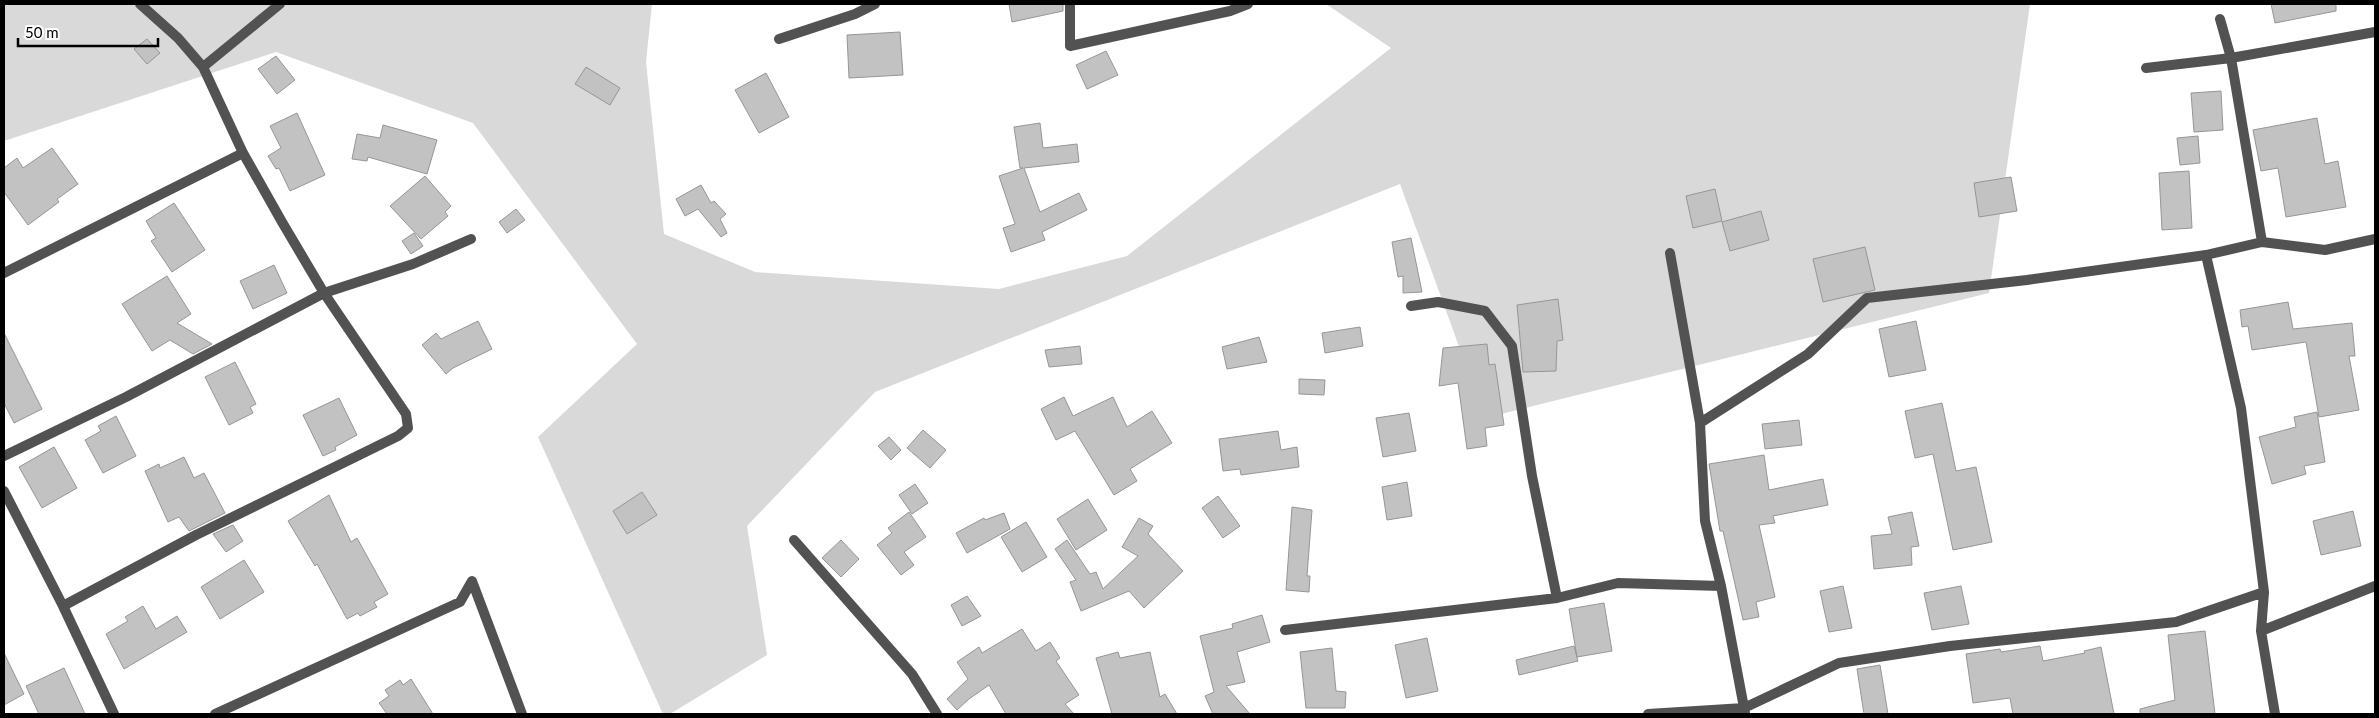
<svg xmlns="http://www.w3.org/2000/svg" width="2379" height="718" font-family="Lato,sans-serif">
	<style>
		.green { fill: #d9d9d9 }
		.building { fill: #c2c2c2; stroke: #969696 }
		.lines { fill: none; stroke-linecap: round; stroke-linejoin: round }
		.minor { stroke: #525252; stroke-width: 10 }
	</style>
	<rect width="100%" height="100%" fill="#fff"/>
	<path class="green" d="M4,4H652L646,62L664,234L755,272L999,289L1127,256L1391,48L1326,4H2030L1989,293L1485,418L1400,184L875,392L747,526L767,655L670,714H663L538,437L637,344L473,123L276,52L4,141Z"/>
	<path class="building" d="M1009,4H1063V11L1012,22Z
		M2271,4H2336V11L2275,23Z
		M900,32L903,75L849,78L847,35Z
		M147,39L160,53L147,64L134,49Z
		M1106,51L1118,75L1087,89L1076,65Z
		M276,56L295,80L277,94L258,69Z
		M586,67L620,88L610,105L575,84Z
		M766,73L789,117L759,133L735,90Z
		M2221,91L2223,130L2194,132L2191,93Z
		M297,113L325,175L290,191L279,168L276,169L268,156L281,148L270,126Z
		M2317,118L2325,164L2338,161L2346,207L2286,217L2278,168L2261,171L2253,130Z
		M1040,123L1043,148L1077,144L1079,162L1024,168L1040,212L1079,193L1087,210L1042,232L1045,240L1011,252L1003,228L1015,224L999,176L1023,168H1020L1014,127Z
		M383,125L437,140L427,174L368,157L367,161L352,159L357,134L380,138Z
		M2198,136L2200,163L2180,165L2177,138Z
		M52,148L78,184L57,199L59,202L28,225L4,192V168L17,158L23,168Z
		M2189,171L2192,228L2162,230L2159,173Z
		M425,176L451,206L445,212L448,216L421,239L390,206Z
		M2011,177L2017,211L1979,217L1974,183Z
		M701,185L711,203L714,201L726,214L720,219L727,233L721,237L698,209L685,216L676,199Z
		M1715,189L1722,221L1693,228L1686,196Z
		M174,203L205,250L172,272L151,241L156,238L146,221Z
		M516,209L525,220L507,233L499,222Z
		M1761,211L1769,240L1730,251L1722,222Z
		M414,233L423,246L411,254L402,241Z
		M1411,238L1422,292L1403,293V276L1398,277L1392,242Z
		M1865,247L1875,290L1823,302L1813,259Z
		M274,265L287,293L253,309L240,281Z
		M167,276L191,314L177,323L212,344L193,354L170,340L152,351L122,304Z
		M1558,299L1563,340L1557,341L1556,371L1523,372L1517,305Z
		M2288,302L2293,329L2352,323L2355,356H2349L2359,410L2319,417L2306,342L2252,350L2248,326L2242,327L2240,310Z
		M478,321L492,349L453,368L446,374L422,345L436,333L441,339Z
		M1916,321L1926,370L1889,377L1879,329Z
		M1360,327L1363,346L1325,353L1322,333Z
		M4,333L42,409L14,423L4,403Z
		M1259,337L1267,362L1227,369L1222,347Z
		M1487,344L1489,365L1495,364L1504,425L1485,428L1487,446L1467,449L1458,383L1439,386L1443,348Z
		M1080,346L1082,364L1049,367L1045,350Z
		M235,362L256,404L250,407L253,413L229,425L205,377Z
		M1299,379L1325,380L1324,395L1299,394Z
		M1064,397L1073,416L1113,397L1127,427L1152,411L1172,443L1130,469L1137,481L1114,495L1075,431L1056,440L1041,409Z
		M339,398L357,435L335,447L336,450L323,456L303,415Z
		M1942,403L1956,471L1976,467L1992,542L1953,550L1933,454L1915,458L1905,411Z
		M2317,412L2325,462L2304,466L2306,474L2272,484L2259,437L2296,427L2294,417Z
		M1409,413L1416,451L1383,457L1376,418Z
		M116,416L136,456L103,473L85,440L101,431L98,426Z
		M1799,420L1802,445L1765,449L1762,424Z
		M923,430L946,450L930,468L907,448Z
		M1278,431L1281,450L1297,447L1299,467L1241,475L1240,469L1223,471L1219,439Z
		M889,437L901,450L891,460L878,446Z
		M54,447L77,488L42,508L19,467Z
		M1764,455L1769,490L1823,479L1828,505L1773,516L1775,523L1759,525L1775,597L1756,602L1759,617L1743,620L1723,531H1720L1709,464Z
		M184,457L194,478L204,473L225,513L189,531L179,517L168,522L145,471L159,464L160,468Z
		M1407,482L1412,516L1387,520L1382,487Z
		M915,484L928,503L912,514L899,495Z
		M642,492L657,515L627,534L613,511Z
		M329,495L351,542L357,538L388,594L374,602L377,607L360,616L358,613L347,619L317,564L315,566L288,521Z
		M1218,496L1240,526L1223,538L1202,508Z
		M1088,499L1107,530L1076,550L1057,519Z
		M1292,507L1312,510L1307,576H1310L1309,592L1286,590Z
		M2353,511L2361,546L2321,555L2313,521Z
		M909,512L926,537L904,552L914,565L901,575L877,545L892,533L888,528Z
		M1912,512L1919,546L1911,547L1912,565L1874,569L1871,536L1892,534L1888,517Z
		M1004,513L1010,529L967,553L956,533L984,518L985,520Z
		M1139,518L1153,526L1148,534L1183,571L1144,608L1129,591L1081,611L1070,582L1076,580L1055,549L1067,540L1090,574L1096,572L1103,589L1138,556L1122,547Z
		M1026,522L1047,557L1022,572L1001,537Z
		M233,525L243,541L226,552L213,534Z
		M841,540L859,559L841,577L822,558Z
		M244,560L264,592L220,619L201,587Z
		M1843,586L1852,628L1829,632L1820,591Z
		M1961,586L1969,624L1932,630L1924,593Z
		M967,596L981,616L962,626L951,605Z
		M1604,603L1612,651L1577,657L1569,609Z
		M143,606L156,629L177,616L187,632L124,669L106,634L128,621L125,617Z
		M1262,615L1270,642L1237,652L1245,682L1226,686L1250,714H1213L1205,696L1214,692L1200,636L1233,628L1232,624Z
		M1022,629L1036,651L1050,642L1060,658L1056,661L1079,695L1065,704L1074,714H1006L989,685L969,699L957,710L947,699L968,679L957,662L979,647L982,653Z
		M2205,631L2215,714H2140V709L2175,700L2168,635Z
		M1427,638L1438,691L1406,698L1395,645Z
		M1574,646L1578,661L1519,675L1516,660Z
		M2040,646L2043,661L2085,653L2084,651L2101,647L2114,714H2013L2010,698L1973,703L1966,654L2000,649L2001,652Z
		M1332,648L1336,691L1346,692L1345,708H1306L1300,652Z
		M1118,652L1120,658L1150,652L1160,697L1165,694L1177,714H1112L1096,658Z
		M4,653L24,694L4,705Z
		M1880,665L1888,714H1864L1857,669Z
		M64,668L85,714H39L26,686Z
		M411,679L433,714H387L379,703L389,696L385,690L400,680L403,685Z"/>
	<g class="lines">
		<path class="minor" d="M1070,4V46L1230,11L1248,4
			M2220,19L2231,58L2262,242
			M779,39L855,14L875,4
			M203,67L280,4
			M2146,68L2231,58L2375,32
			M1670,253L1700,423L1705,521L1721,586L1745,713
			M2206,255L2241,408L2264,592L2261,631L2275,714
			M4,273L243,153
			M1411,306L1438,302L1485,311L1512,346L1532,476L1557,598
			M1700,423L1808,354L1867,298L2027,280L2206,255L2262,242L2325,250L2375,239
			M4,456L126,397L324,293L413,264L471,239
			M4,491L63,606L114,714
			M794,540L912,674L937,714
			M63,606L196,535L398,436L408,428L406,414L324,293L282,222L243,153L203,67L178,38L140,4
			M1285,630L1557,598L1618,583L1721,586
			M2261,631L2375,586
			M215,714L460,602L472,581L522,714
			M1648,714L1744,708L1839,663L1950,646L2176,622L2264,592"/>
	</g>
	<rect width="2379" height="718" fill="none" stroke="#000000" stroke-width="10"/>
	<path d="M18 38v8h140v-8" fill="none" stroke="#000000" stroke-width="2.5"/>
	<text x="25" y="38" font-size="15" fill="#000000" stroke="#ffffff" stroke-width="4" paint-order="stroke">50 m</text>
</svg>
